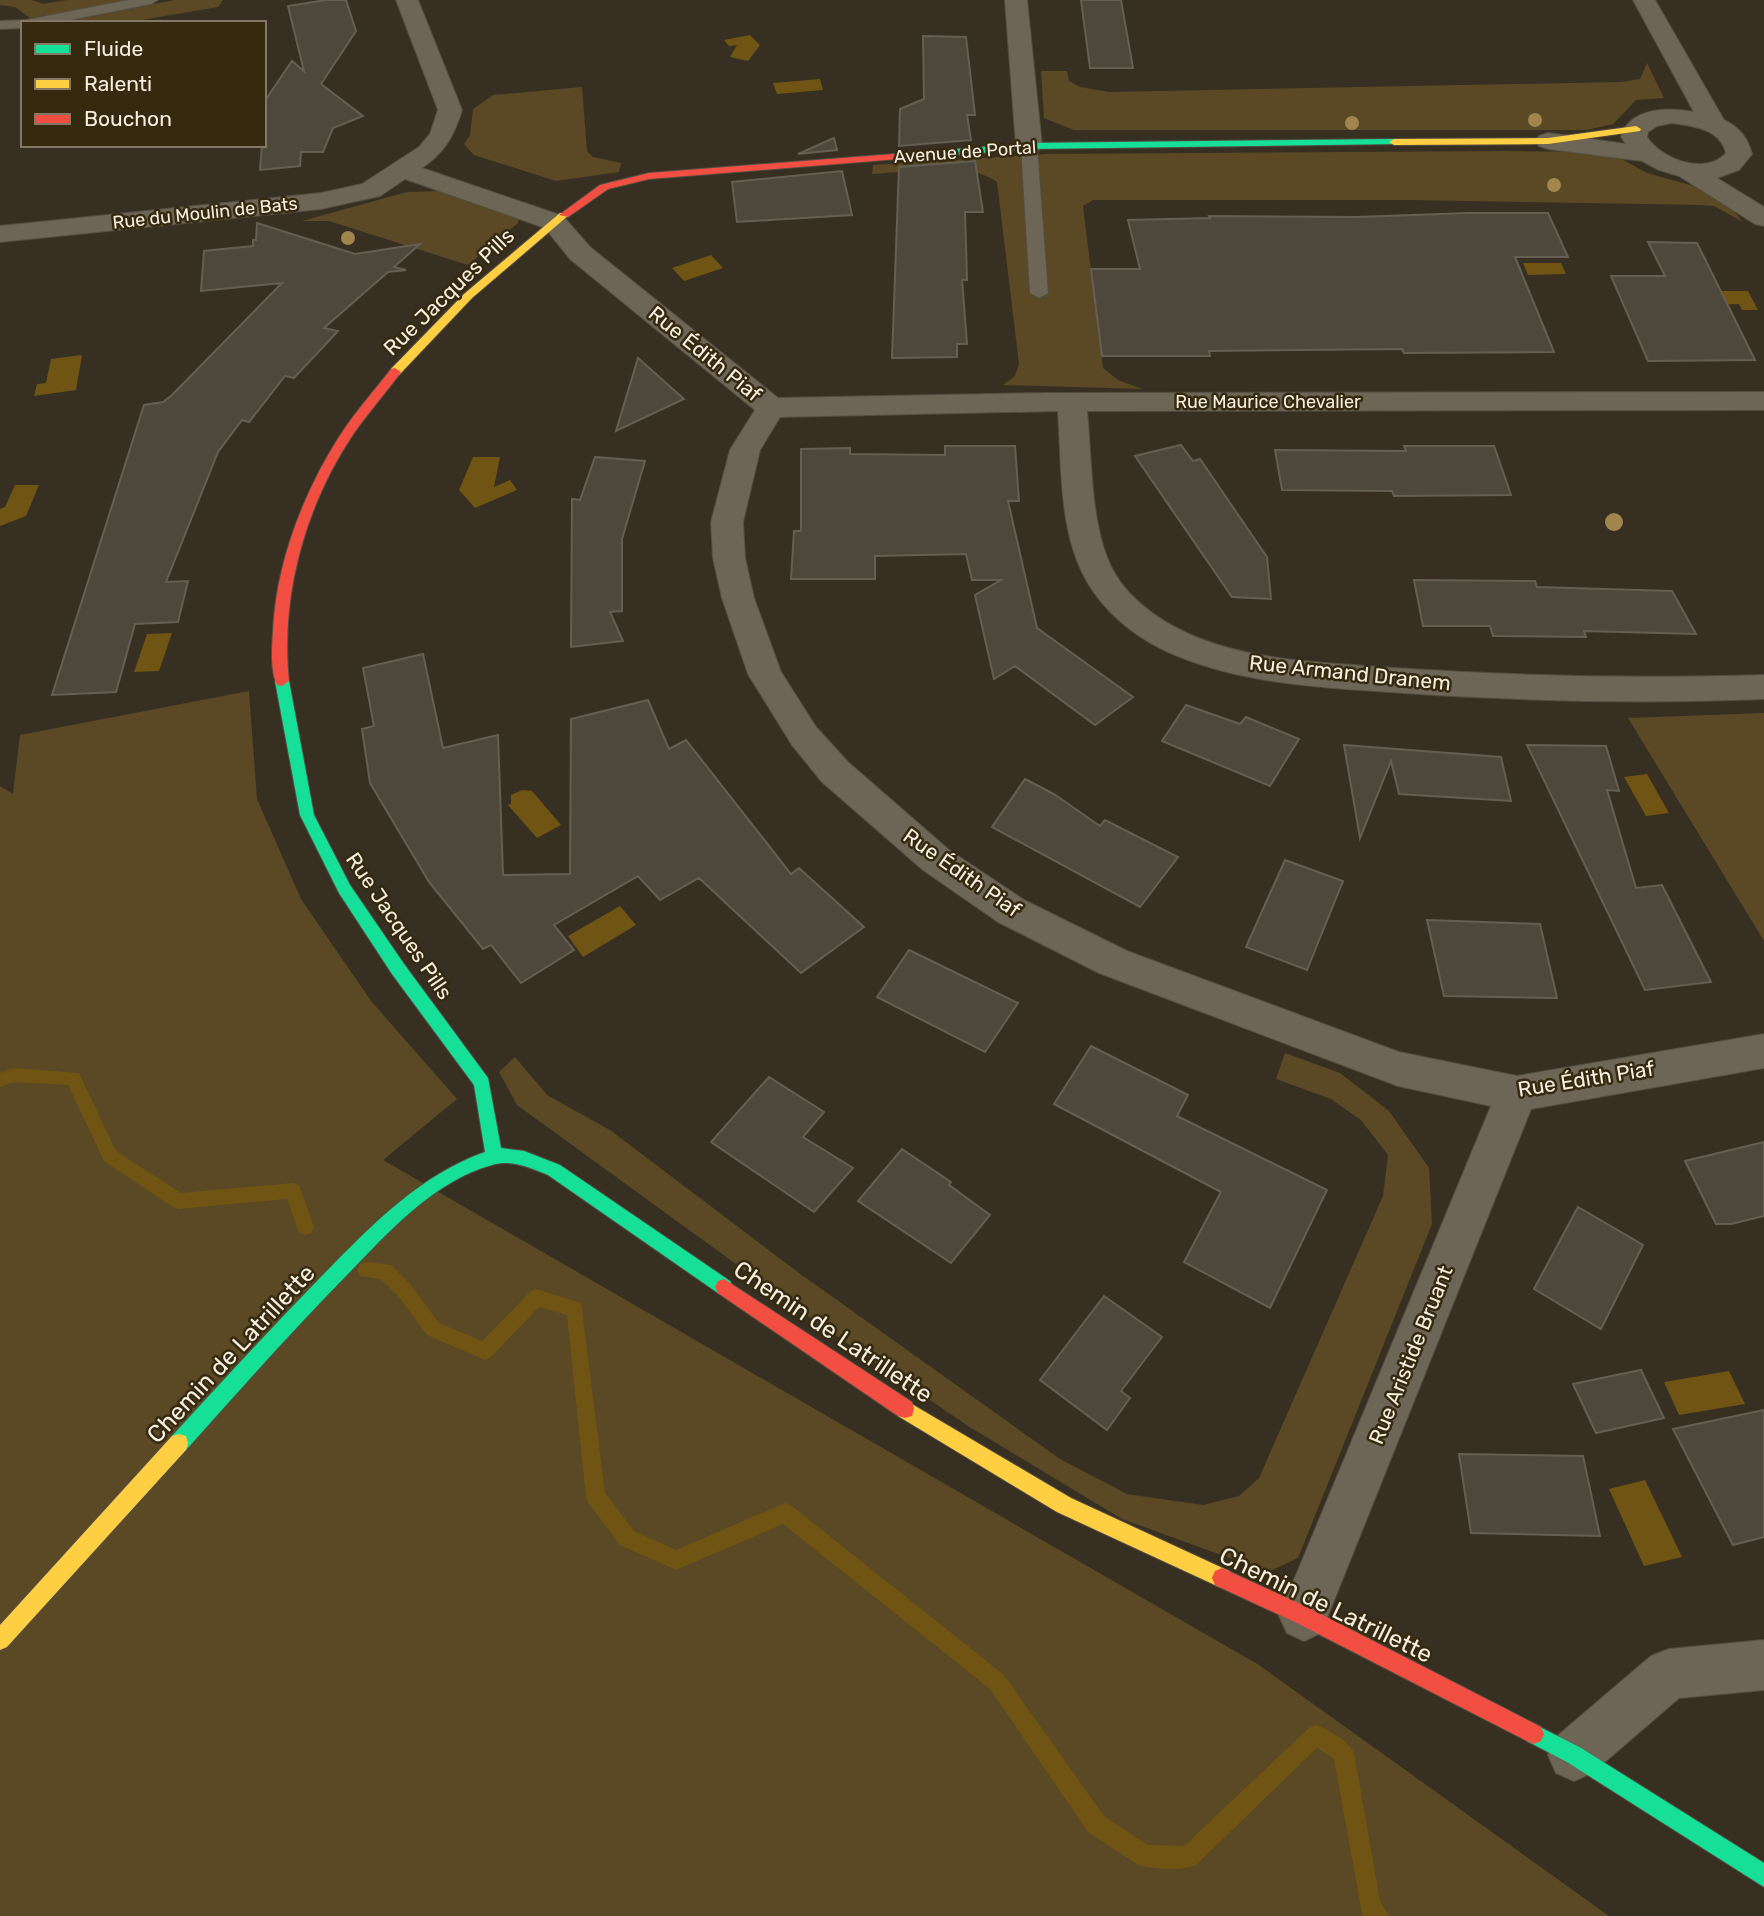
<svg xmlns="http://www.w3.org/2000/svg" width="1764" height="1916" font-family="Rubik,sans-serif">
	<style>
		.green { fill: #5a4924 }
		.water { fill: #6f5413 }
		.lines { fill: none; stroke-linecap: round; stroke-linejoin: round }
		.stream { fill: #6f5413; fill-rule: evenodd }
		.building { fill: #4d473c; stroke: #655f53; stroke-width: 2 }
		.lane-casing { stroke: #544e42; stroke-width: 2 }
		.street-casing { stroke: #544e42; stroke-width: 2 }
		.fast-casing { stroke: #544e42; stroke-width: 2 }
		.slow-casing { stroke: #544e42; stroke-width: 2 }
		.jam-casing { stroke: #544e42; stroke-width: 2 }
		.lane { fill: #6d6556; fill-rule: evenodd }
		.street { fill: #6d6556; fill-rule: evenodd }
		.fast { fill: #16e098; fill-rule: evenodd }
		.slow { fill: #ffcf43; fill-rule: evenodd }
		.jam { fill: #f24e42; fill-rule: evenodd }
		.tree { fill: #a1854c }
		.labels { text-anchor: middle; stroke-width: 5; stroke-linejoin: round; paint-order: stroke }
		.far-street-label { font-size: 18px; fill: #f6eedf; stroke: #352910 }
		.street-label { font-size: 21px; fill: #f6eedf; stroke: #352910 }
		.near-street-label { font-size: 24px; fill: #f6eedf; stroke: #352910 }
	</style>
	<rect width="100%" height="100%" fill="#373022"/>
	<path class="green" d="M0,0H32L43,4L67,0H139L30,18L15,7L0,5Z
		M174,0H223L218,7L124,23H59Z
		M1647,63L1664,98L1636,100L1613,124L1587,130H1074L1044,118L1041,71H1067L1069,81L1080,87L1109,92L1622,82L1640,79Z
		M582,87L587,151L593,157L621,163L619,172L556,181L474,155L464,144L470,135L473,109L493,95Z
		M1500,151L1609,152L1647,173L1697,187L1724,200L1743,222L1714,206L1702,205L1413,200H1093L1083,206L1103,368L1118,380L1142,389L1003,385L1015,376L1019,364L997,182C967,160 909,172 872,174L873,165L1046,154Z
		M442,191L519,215L518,223L468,265L329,221H302L407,192Z
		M249,691L257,799L301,899L371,1001L457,1099L383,1160L1259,1665L1609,1916H0V786L13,794L20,735Z
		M1764,713V941L1628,718Z
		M1285,1053L1340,1073L1389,1111L1429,1168L1432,1224L1298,1558L1268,1572L1122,1519L968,1426L813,1320L517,1105L499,1072L515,1057L547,1095L610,1130L799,1273L1060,1459L1127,1494L1203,1505L1239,1496L1259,1478L1383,1196L1388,1155L1361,1120L1331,1099L1276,1079Z"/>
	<path class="water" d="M750,35L760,45L748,61L730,57L737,45L729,46L724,40Z
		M820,79L823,90L777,94L773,83Z
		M711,255L723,268L684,281L672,268Z
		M1561,263L1566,274L1528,275L1523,263Z
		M1685,291H1748L1758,310H1742L1739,304L1692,305Z
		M82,355L76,390L34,396L37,384L46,383L51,359Z
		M473,457H500L494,487L510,480L517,490L475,508L459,490Z
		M15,485H39L26,516L0,526V509L5,507Z
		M172,633L159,671L134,672L147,634Z
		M1647,774L1669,813L1646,816L1624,777Z
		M522,790L532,791L561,825L537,838L508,805L511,804V795Z
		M620,906L636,925L583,957L568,936Z
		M1729,1371L1745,1404L1679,1415L1664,1382Z
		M1645,1480L1682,1557L1644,1566L1609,1489Z"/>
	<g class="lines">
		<path class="stream" d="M14,1068L79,1073L116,1151L181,1193L293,1183L299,1185L314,1227L311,1233L305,1235L299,1233L287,1199L179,1209L173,1207L104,1161L68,1085L14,1082L0,1087V1073Z
			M366,1262L391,1265L411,1285L439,1323L482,1341L530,1292L536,1289L581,1303L605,1493L634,1531L676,1550L785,1503L792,1506L1004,1675L1104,1816L1148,1845L1184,1846L1309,1728L1316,1725C1329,1730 1348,1740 1354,1753L1380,1901L1389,1916H1365L1362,1913L1334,1759L1317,1748L1196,1865C1181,1871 1152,1870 1137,1864L1088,1832L990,1689L783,1524L676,1570L620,1545L589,1504L586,1497L567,1315L539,1307L491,1357L485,1360L427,1335L399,1297L381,1279L360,1276L357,1270L360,1264Z"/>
	</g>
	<path class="building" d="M326,0H346L356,31L321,84L363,116L333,128L323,152H301L300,166L260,170L262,145H264V102L292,61L304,71L288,6Z
		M1081,0H1121L1133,68H1090Z
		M923,36L966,37L975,115H967L971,140L899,146L900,109L924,99Z
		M834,138L837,150L798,154Z
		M975,161L983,212H965L967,280H962L967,344H957V357L892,358L899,167Z
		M842,171L852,215L737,222L732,182Z
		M1468,213H1548L1568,257H1515L1554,352L1404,353L1402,349L1209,351L1210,356H1102L1091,269H1140L1128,220L1210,218L1209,216L1357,217Z
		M257,223L355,254L420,244L394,267L406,270L388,272L324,328L338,331L294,378L285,376L249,422L242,420L218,452L166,582L188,581L178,622L135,624L116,692L52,695L144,405L163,402L172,395L282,283L201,291L204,251L253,246V240H256Z
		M1648,242L1697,243L1755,360L1648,361L1611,276H1665Z
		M638,358L684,399L616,431Z
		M1181,445L1193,461L1200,459L1267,557L1271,599L1232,597L1135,456Z
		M945,446H1015L1019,501H1008L1037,628L1133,697L1095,725L1015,666L994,679L975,595L1001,580H972L966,554L875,556V579H791L794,531H801V449L850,448V454L945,455Z
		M1404,446H1494L1511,495L1394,496L1392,491L1282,490L1275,450L1406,451Z
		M595,457L645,461L622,539V611L610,612L623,641L571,647L572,499L580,500Z
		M1414,580L1535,581L1537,587L1672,591L1696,634L1584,631L1586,637L1493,636L1490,626H1423Z
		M423,654L443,748L498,735L503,875L570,874L571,719L648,700L669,749L686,740L791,874L799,868L864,927L801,973L699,878L660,900L638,876L554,925L574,950L521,983L491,945L483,949L429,882L370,783L362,729L374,726L363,668Z
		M1186,705L1240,724L1246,717L1299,739L1270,786L1162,741Z
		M1344,745L1501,757L1511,801L1399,794L1391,761L1360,838Z
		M1527,745L1606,746L1619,791L1607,790L1636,888L1662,885L1711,982L1645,990Z
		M1025,779L1054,794L1100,826L1105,820L1178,857L1140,907L992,827Z
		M1285,860L1343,881L1307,970L1246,947Z
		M1427,920L1540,924L1557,998L1444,996Z
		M909,950L1018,1003L985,1052L877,997Z
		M1091,1046L1188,1095L1177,1116L1327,1190L1270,1308L1184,1262L1221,1192L1054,1104Z
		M769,1077L824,1112L803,1137L853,1168L814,1212L711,1142Z
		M1764,1142V1216L1731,1224H1716L1685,1161Z
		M902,1149L951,1182L949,1185L990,1215L951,1263L858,1201Z
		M1578,1207L1643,1245L1601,1329L1534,1289Z
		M1104,1296L1162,1337L1121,1391L1130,1398L1107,1430L1040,1380Z
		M1641,1370L1664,1418L1596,1433L1573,1384Z
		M1764,1410V1537L1733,1545L1673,1429Z
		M1459,1454L1583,1456L1600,1536L1471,1533Z"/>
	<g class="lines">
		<g class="lane-casing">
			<path id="lane" d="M128,0H158L151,4L55,23H23V28L0,29V21L26,20Z
				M1029,141L1037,146L1048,293L1039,298L1030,293L1021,146Z"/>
		</g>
		<g class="street-casing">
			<path id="street" d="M396,0H418L462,110C454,136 445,152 422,168L563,216L590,247L778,398L1048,393L1764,392V410L1087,411C1092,459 1090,530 1114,572C1131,603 1169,627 1201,639C1261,662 1330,663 1394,668C1517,676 1640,679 1764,675V699C1644,704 1524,701 1404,693C1328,688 1247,685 1175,655C1143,642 1113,620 1093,591C1058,541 1062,470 1058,411L780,417L760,450L743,522L745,558L754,598L781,672L816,727L848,762L949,850L1024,900L1127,951L1399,1052L1517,1076L1764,1034V1068L1531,1109L1321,1633L1304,1641L1287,1633L1279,1616L1491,1106L1398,1086L1099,973L998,922L923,870L822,782L792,745L748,674L722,598L713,558L711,522L730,450L755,410L570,259L545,228L405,179L380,196L321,209L0,242V226L321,193L362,184L419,147L430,134L438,110Z
				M1005,0H1027L1042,146L1038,151L1029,154L1020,151L1016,146Z
				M1633,0H1655L1724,120C1739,127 1748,138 1752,154L1739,170L1717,178L1764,207V226L1755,224L1679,176L1659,170L1642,161L1548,149L1539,146L1535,141L1539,136L1548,133L1626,144L1621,137C1629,107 1670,107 1694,112ZM1672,123C1694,126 1720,129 1726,153C1706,176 1661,159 1647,137L1648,132L1657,126Z
				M1764,1640V1690L1679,1698L1592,1773L1574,1781L1556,1773L1548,1755L1556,1737L1651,1656L1669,1649Z"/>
		</g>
		<g class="fast-casing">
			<path id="fast" d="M1394,139L1398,140V144L1029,149L919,158L914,155L919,152L1029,143Z
				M282,676L289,681L314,815L350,885L404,964L488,1078L501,1148L524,1151L560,1165L730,1281L733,1287L730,1293L724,1295L718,1293L548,1175C530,1168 511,1159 492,1165C433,1181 386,1235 345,1277C290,1333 238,1392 186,1450L179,1452L172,1450L170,1443L172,1436C220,1384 268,1331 318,1280C367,1230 417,1176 485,1152L474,1085L392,974L339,893L300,815L275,681Z
				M1534,1724L1581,1748L1764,1863V1887L1567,1762L1527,1741L1524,1734L1527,1727Z"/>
		</g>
		<g class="slow-casing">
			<path id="slow" d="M1636,126L1641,129L1640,131L1548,144L1394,145L1389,142L1394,139L1548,138Z
				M560,213L569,215L472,298L399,375H391V369L464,294Z
				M905,1400L1071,1498L1229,1571L1232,1578L1229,1585L1222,1588L1215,1585L1057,1512L898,1416L896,1409L898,1402Z
				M179,1434L186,1436L188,1443L186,1450L7,1647L0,1650V1625L172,1436Z"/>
		</g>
		<g class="jam-casing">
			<path id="jam" d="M919,152L924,155L923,157L649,179L608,189L568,217L559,215L600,185L649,173Z
				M395,368L401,372C385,394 367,414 352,436C305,507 280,596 289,681L282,686L277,685C270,669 272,648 273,631C276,563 304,491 341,434C356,411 374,391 391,369Z
				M724,1279L912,1402L914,1409L912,1416L905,1418L898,1416L718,1293L715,1287L718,1281Z
				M1222,1568L1311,1609L1541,1727L1544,1734L1541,1741L1534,1744L1527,1741L1297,1623L1215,1585L1212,1578L1215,1571Z"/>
		</g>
		<use href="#lane" class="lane"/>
		<use href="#street" class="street"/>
		<use href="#fast" class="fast"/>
		<use href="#slow" class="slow"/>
		<use href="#jam" class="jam"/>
	</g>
	<g class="tree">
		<circle cx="1535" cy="120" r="7"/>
		<circle cx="1352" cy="123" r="7"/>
		<circle cx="1554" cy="185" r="7"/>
		<circle cx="348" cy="238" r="7"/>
		<circle cx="1614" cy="522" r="9"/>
	</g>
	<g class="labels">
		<g class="far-street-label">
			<text transform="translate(965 152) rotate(-4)" y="6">Avenue de Portal</text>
			<text transform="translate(205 213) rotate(-6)" y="6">Rue du Moulin de Bats</text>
			<text x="1268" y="408">Rue Maurice Chevalier</text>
		</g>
		<g class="street-label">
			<text transform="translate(449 292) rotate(-44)" y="7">Rue Jacques Pills</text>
			<text transform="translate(705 354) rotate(39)" y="7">Rue Édith Piaf</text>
			<text transform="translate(1350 673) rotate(6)" y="7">Rue Armand Dranem</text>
			<text transform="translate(962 873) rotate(35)" y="7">Rue Édith Piaf</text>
			<text transform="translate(399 926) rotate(56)" y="7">Rue Jacques Pills</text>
			<text transform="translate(1586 1079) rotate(-9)" y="7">Rue Édith Piaf</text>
			<text transform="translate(1411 1355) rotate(-68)" y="7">Rue Aristide Bruant</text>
		</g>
		<g class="near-street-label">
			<text transform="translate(833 1332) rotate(34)" y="8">Chemin de Latrillette</text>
			<text transform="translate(231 1354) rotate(-47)" y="8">Chemin de Latrillette</text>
			<text transform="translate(1326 1605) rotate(26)" y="8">Chemin de Latrillette</text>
		</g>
	</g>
	<rect x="21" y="21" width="245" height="126" fill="#352910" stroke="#827863" stroke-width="2"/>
	<rect x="35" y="44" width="35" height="10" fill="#16e098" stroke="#827863" stroke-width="2"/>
	<text x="84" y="56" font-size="21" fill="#f6eedf">Fluide</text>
	<rect x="35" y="79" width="35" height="10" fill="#ffcf43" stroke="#827863" stroke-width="2"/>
	<text x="84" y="91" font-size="21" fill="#f6eedf">Ralenti</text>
	<rect x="35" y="114" width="35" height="10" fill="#f24e42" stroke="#827863" stroke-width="2"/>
	<text x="84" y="126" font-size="21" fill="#f6eedf">Bouchon</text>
</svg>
